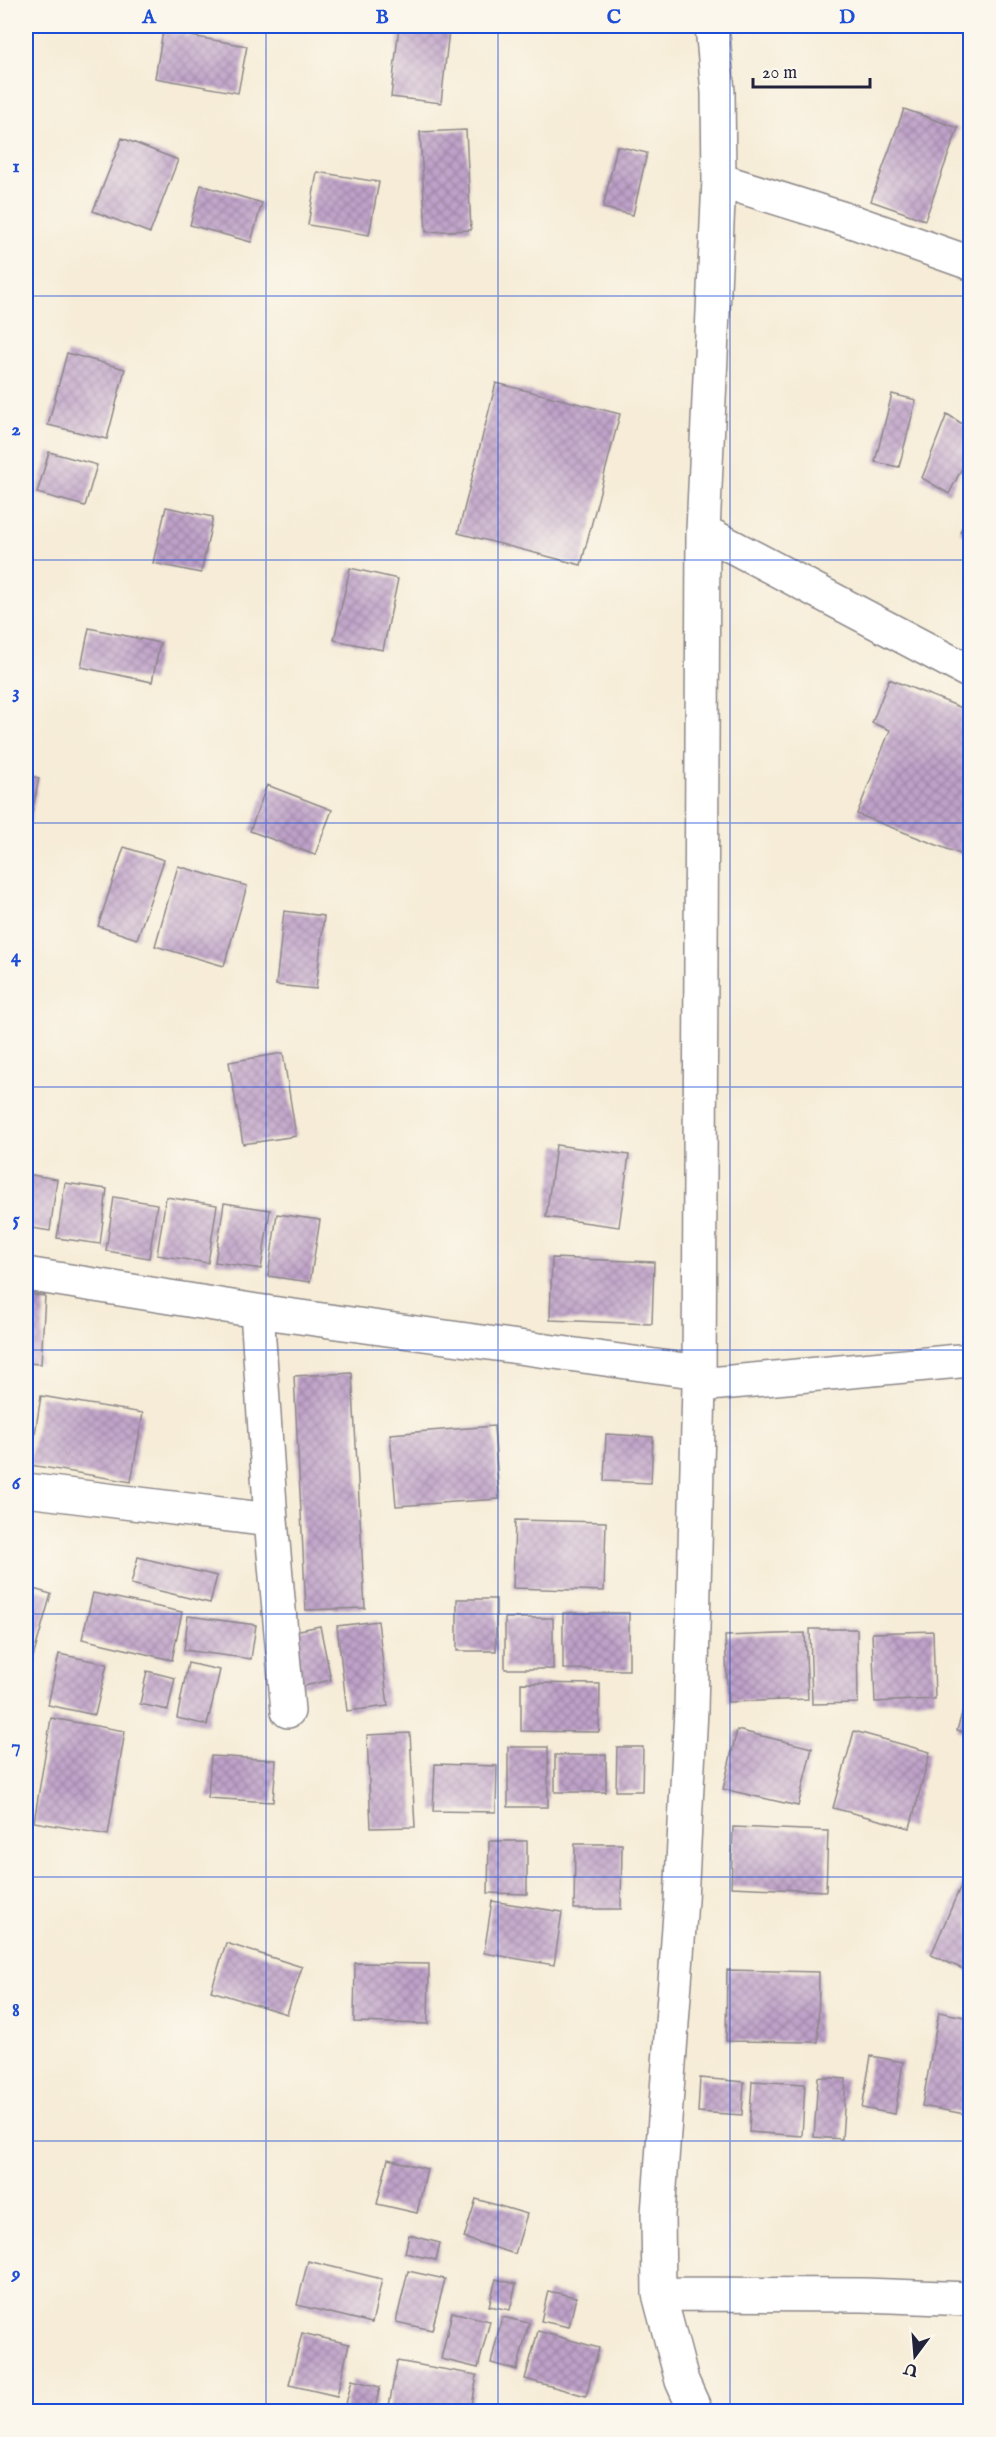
<svg xmlns="http://www.w3.org/2000/svg" width="996" height="2437" font-family="'IM FELL English',serif">
	<style>
		.building { fill: url(#building-cross-hatch) }
		.lines { fill: none; stroke-linecap: round; stroke-linejoin: round }
		.street-casing { stroke: #8c8789; stroke-width: 36 }
		.street { stroke: #fff; stroke-width: 33 }
		.grid { fill: none; stroke: #1d4ed8; stroke-width: 1.5; stroke-opacity: 0.55 }
		.neatline { fill: none; stroke: #1d4ed8; stroke-width: 2 }
		.grid-label { font-size: 20px; text-anchor: middle; font-weight: bold; fill: #1d4ed8 }
	</style>
	<defs>
		<pattern id="building-cross-hatch" width="8" height="8" patternUnits="userSpaceOnUse" patternTransform="scale(1.5)"><rect width="8" height="8" fill="#bfa2c9"/><path d="M0 0l8 8M0 8l8-8" fill="none" stroke="#9b84a4"/></pattern>
	</defs>
	<rect width="100%" height="100%" fill="#fbf7ec"/>
	<filter id="ink" filterUnits="userSpaceOnUse"><feTurbulence type="fractalNoise" baseFrequency=".0167" numOctaves="2"/><feDisplacementMap in="SourceGraphic" scale="12" xChannelSelector="R" yChannelSelector="G"/><feConvolveMatrix kernelMatrix="1 2 1 2 8 2 1 2 1" color-interpolation-filters="sRGB"/></filter>
	<filter id="wash" filterUnits="userSpaceOnUse"><feTurbulence type="fractalNoise" baseFrequency=".008" numOctaves="4" result="noise"/><feDisplacementMap in="SourceGraphic" scale="24" xChannelSelector="R" yChannelSelector="G"/><feGaussianBlur stdDeviation="1.35" result="paint"/><feColorMatrix in="noise" values="0 0 0 0 0 0 0 0 0 0 0 0 0 0 0 0 0 1.4 0 .05"/><feComposite in="paint" operator="in"/></filter>
	<g filter="url(#wash)">
		<rect width="100%" height="100%" fill="#f6ecd7"/>
		<g id="blocks">
			<path class="building" d="M399,26L449,30L441,103L391,97Z
				M163,31L247,46L238,93L155,78Z
				M904,109L958,128L925,220L871,201Z
				M466,130L471,230L426,232L420,132Z
				M122,138L178,160L150,233L93,211Z
				M617,146L647,153L633,215L603,208Z
				M317,172L379,182L369,235L308,225Z
				M201,185L262,203L251,242L190,225Z
				M67,353L125,369L107,439L48,425Z
				M496,383L620,414L581,565L458,533Z
				M892,394L916,400L899,467L875,462Z
				M947,414L970,429V452L949,494L922,478Z
				M49,452L97,465L85,506L37,493Z
				M166,507L213,517L201,573L153,563Z
				M970,508V540L960,532Z
				M350,568L398,579L383,650L334,640Z
				M89,628L160,643L152,682L81,667Z
				M889,679L970,711V858L857,814L890,730L872,723Z
				M26,775L39,778L27,837H26Z
				M267,785L332,810L315,855L250,831Z
				M124,847L164,860L137,939L98,926Z
				M178,866L247,886L224,966L155,946Z
				M284,911L324,916L316,989L276,985Z
				M283,1053L296,1136L243,1144L229,1062Z
				M556,1145L629,1155L619,1227L546,1217Z
				M26,1174L57,1179L50,1231L26,1227Z
				M65,1183L107,1189L100,1244L57,1238Z
				M114,1197L157,1204L149,1258L106,1251Z
				M166,1197L217,1205L208,1263L157,1255Z
				M224,1203L270,1210L261,1269L215,1262Z
				M277,1214L320,1220L310,1282L268,1276Z
				M552,1258L654,1262L652,1324L550,1320Z
				M26,1294L45,1296L41,1364L26,1363Z
				M352,1373L365,1608L306,1610L294,1376Z
				M41,1396L143,1413L131,1482L30,1465Z
				M494,1426L499,1499L396,1506L390,1434Z
				M606,1434L653,1437L651,1483L604,1481Z
				M515,1520L606,1522L604,1591L513,1588Z
				M138,1557L217,1576L210,1603L131,1584Z
				M26,1587L51,1594L26,1682Z
				M93,1593L182,1612L172,1660L82,1639Z
				M457,1599H496V1651H457Z
				M563,1613H629V1670L563,1669Z
				M188,1616L256,1625L251,1659L184,1650Z
				M505,1618H553V1669H505Z
				M378,1621L388,1706L347,1711L337,1626Z
				M320,1626L331,1680L295,1688L284,1633Z
				M810,1629H857L858,1703L812,1704Z
				M933,1631L935,1699L875,1702L872,1633Z
				M805,1633L808,1699L728,1702L725,1636Z
				M59,1654L107,1664L95,1715L48,1705Z
				M188,1663L220,1670L207,1725L177,1718Z
				M147,1671L175,1678L168,1710L140,1704Z
				M521,1683L600,1684L599,1732L521,1731Z
				M970,1687V1734L957,1730Z
				M51,1718L125,1731L108,1835L34,1822Z
				M737,1730L812,1748L798,1806L723,1789Z
				M854,1731L930,1752L910,1828L833,1808Z
				M410,1733L415,1827L371,1828L367,1735Z
				M508,1747H548V1807H508Z
				M617,1747H643L642,1791H616Z
				M555,1755H606V1792H555Z
				M211,1756L276,1760L273,1802L208,1798Z
				M435,1764L497,1766L496,1812L433,1811Z
				M733,1827L828,1831L826,1891L731,1887Z
				M489,1841H527V1894L488,1893Z
				M575,1844H622L621,1909H574Z
				M962,1883L970,1886V1972L931,1955Z
				M492,1901L562,1912L554,1965L484,1953Z
				M226,1943L302,1967L287,2014L211,1991Z
				M355,1963L429,1964L428,2024L354,2022Z
				M727,1970L819,1972L818,2042L726,2041Z
				M939,2012L970,2018V2115L922,2106Z
				M871,2056L903,2062L895,2114L862,2108Z
				M818,2077L846,2079L842,2139L814,2137Z
				M700,2078L744,2082L742,2115L698,2112Z
				M752,2081L805,2084L802,2136L749,2132Z
				M388,2159L427,2169L417,2213L377,2204Z
				M476,2199L527,2214L515,2254L464,2238Z
				M409,2235L440,2243L436,2260L405,2253Z
				M308,2261L382,2279L372,2323L297,2305Z
				M408,2271L445,2279L432,2330L396,2322Z
				M496,2279L516,2284L510,2310L489,2306Z
				M548,2291L576,2297L569,2327L541,2321Z
				M452,2312L490,2321L478,2368L441,2359Z
				M502,2317L529,2323L517,2370L491,2363Z
				M538,2331L599,2348L586,2396L525,2379Z
				M302,2333L349,2344L337,2396L289,2385Z
				M397,2361L477,2375L471,2412H388Z
				M352,2380L380,2387L374,2412H344Z
				M561,2404L583,2411V2412H558Z"/>
		</g>
	</g>
	<g filter="url(#ink)">
		<use href="#blocks" fill-opacity="0" stroke="#8c8789" stroke-width="1.5"/>
		<g class="lines">
			<g class="street-casing">
				<path id="street" d="M712,26L718,92L719,180L703,531L970,672
					M719,180L854,222L970,263
					M26,1274L257,1311L699,1372
					M257,1311L271,1520L288,1711
					M699,1385L970,1360
					M26,1490L271,1520
					M659,2294L864,2295L970,2299
					M696,2412L682,2381L659,2294L658,2214L681,1900L691,1710L699,1385L703,531"/>
			</g>
			<use href="#street" class="street"/>
		</g>
	</g>
	<path class="grid" d="M266,26V2412M498,26V2412M730,26V2412M26,296H970M26,560H970M26,823H970M26,1087H970M26,1350H970M26,1614H970M26,1877H970M26,2141H970"/>
	<rect width="996" height="2437" fill="none" stroke="#fbf7ec" stroke-width="66"/>
	<g transform="translate(915 2356) rotate(196)" stroke="#fbf7ec" stroke-width="4.5" paint-order="stroke">
	<path d="M0-4.5L10 22L0 15L-10 22Z" fill="#22223b"/>
	<text y="-9" font-size="16" font-weight="bold" text-anchor="middle" fill="#22223b">U</text>
	</g>
	<path d="M753 78v9h117v-9" fill="none" stroke="#22223b" stroke-width="3"/>
	<text x="762" y="78" font-size="18" fill="#22223b" stroke="#fbf7ec" stroke-width="4.5" paint-order="stroke">20 m</text>
	<rect x="33" y="33" width="930" height="2371" class="neatline"/>
	<g class="grid-label">
		<text x="149" y="23">A</text>
		<text x="382" y="23">B</text>
		<text x="614" y="23">C</text>
		<text x="847" y="23">D</text>
		<text x="16" y="172">1</text>
		<text x="16" y="435">2</text>
		<text x="16" y="698">3</text>
		<text x="16" y="962">4</text>
		<text x="16" y="1225">5</text>
		<text x="16" y="1489">6</text>
		<text x="16" y="1752">7</text>
		<text x="16" y="2016">8</text>
		<text x="16" y="2279">9</text>
	</g>
</svg>
